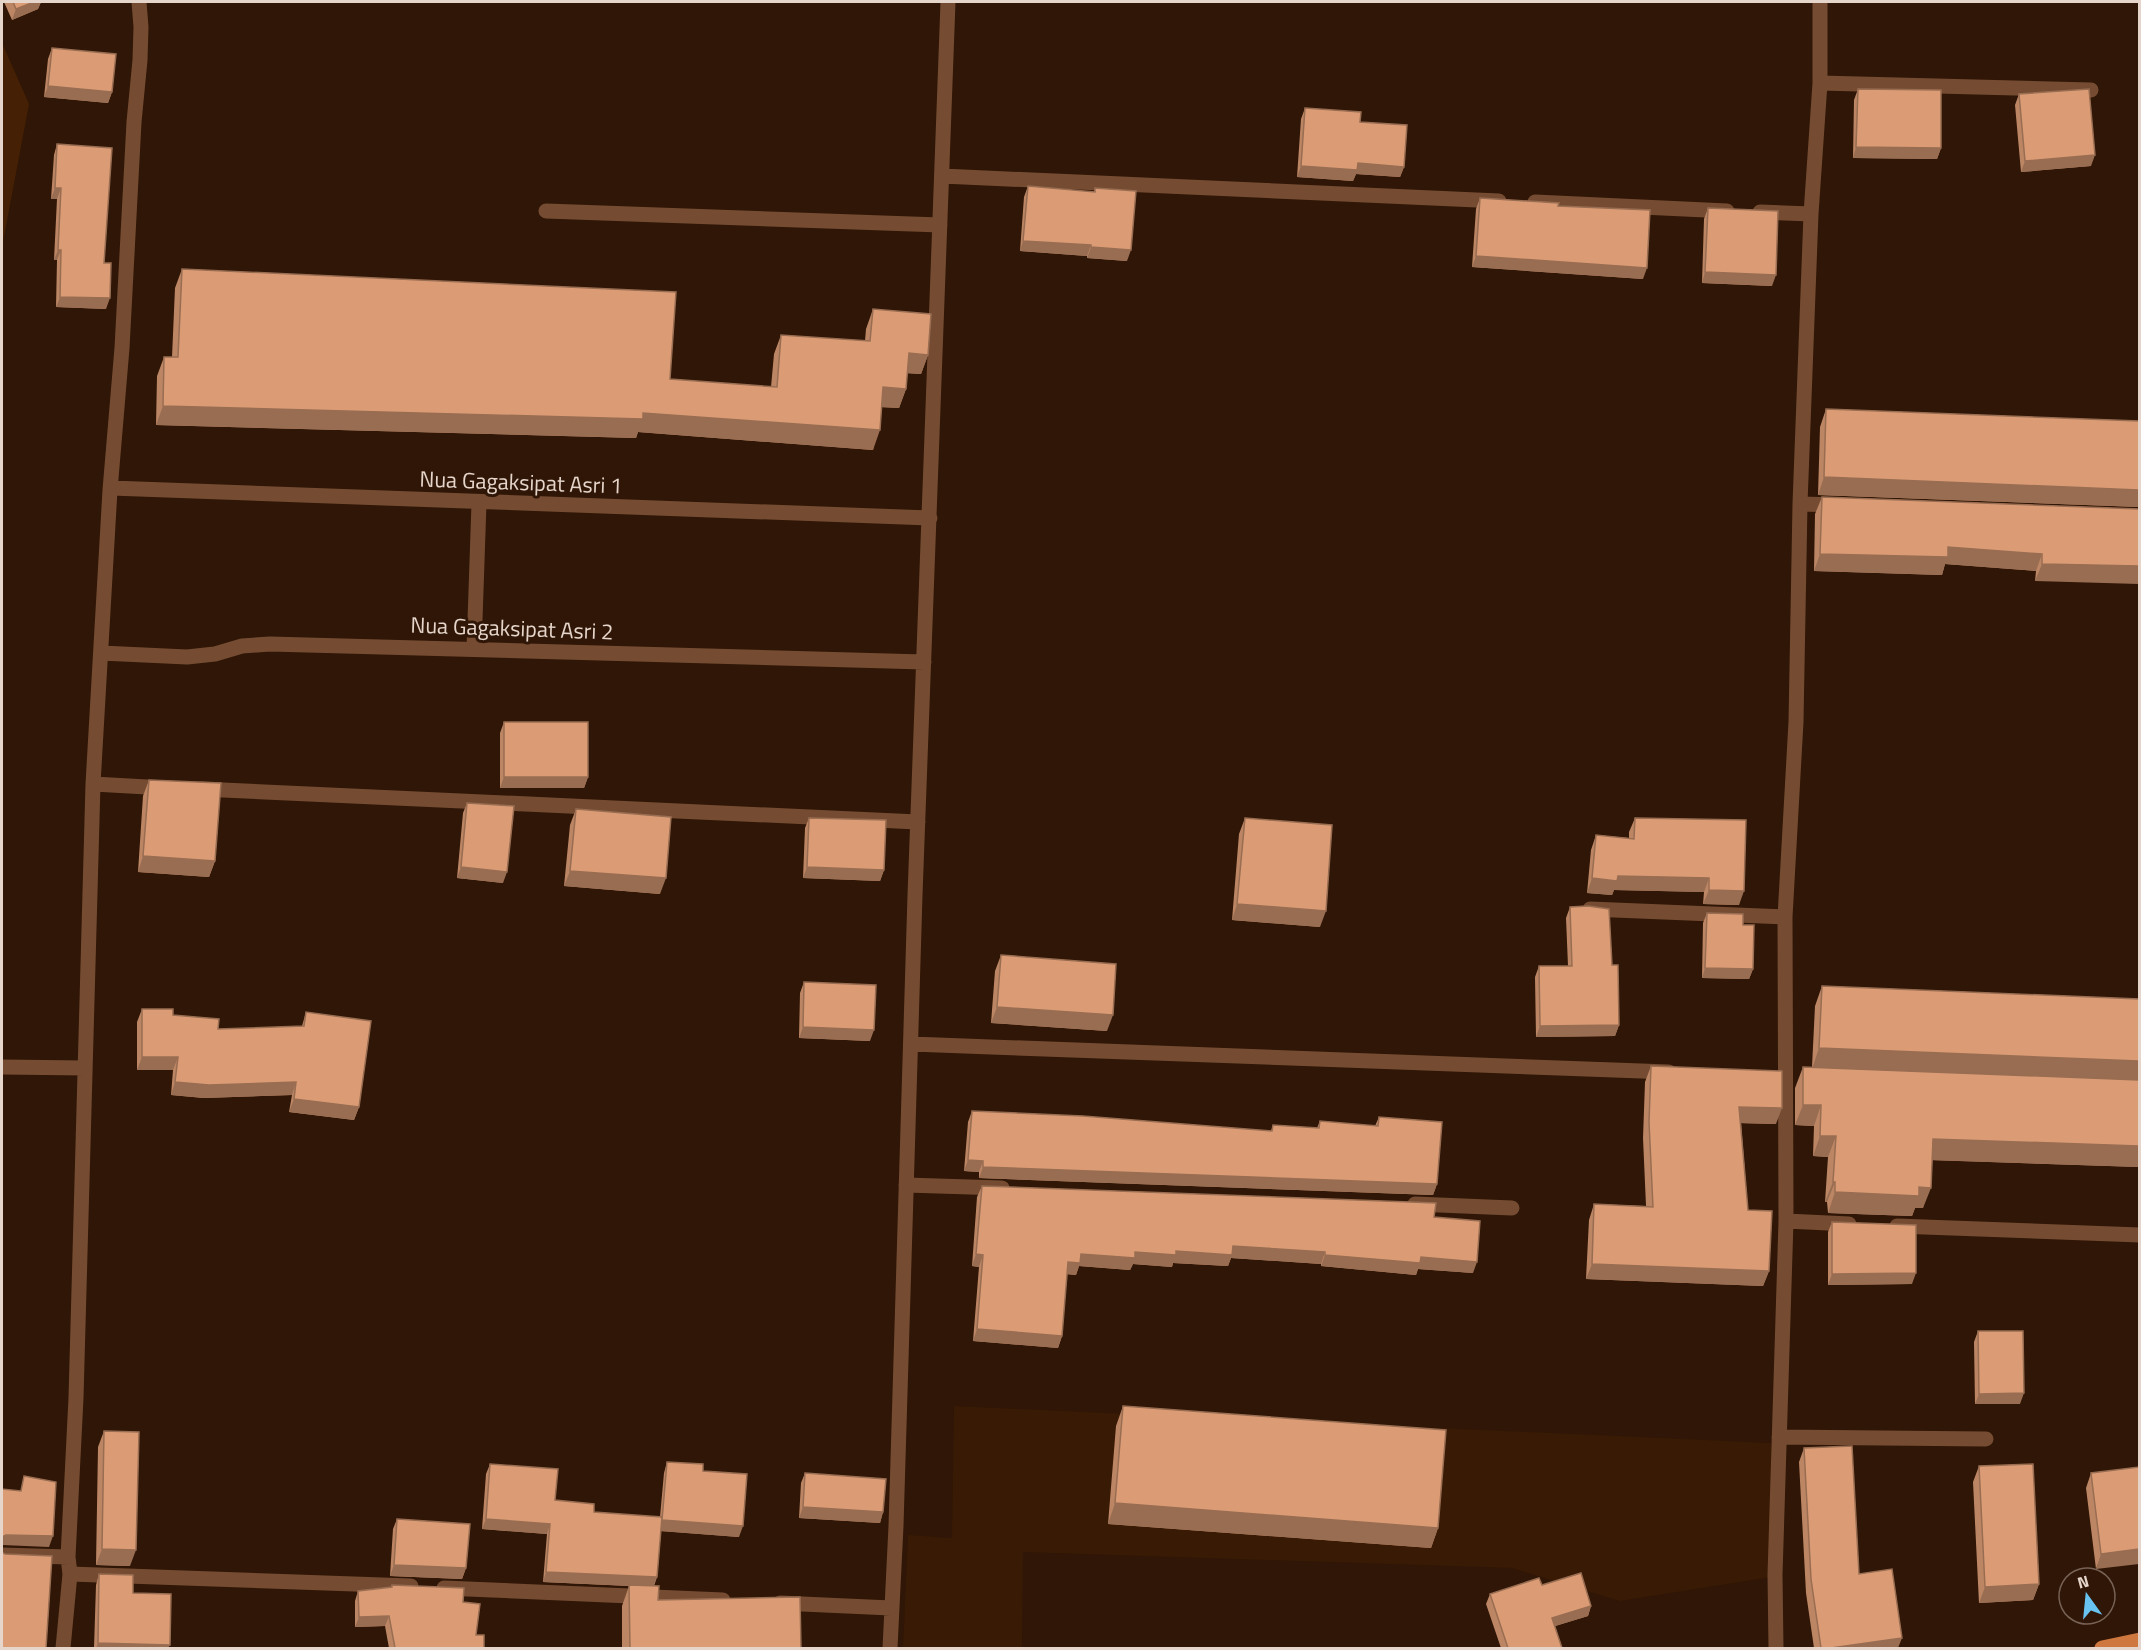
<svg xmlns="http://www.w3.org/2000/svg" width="2141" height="1650" font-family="'Titillium Web',sans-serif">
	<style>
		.built { fill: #391a05 }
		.green { fill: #462004 }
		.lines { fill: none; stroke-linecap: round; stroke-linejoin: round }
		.minor { stroke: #754c32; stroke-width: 15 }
		.major { stroke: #ce783f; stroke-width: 15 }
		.wall { fill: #bc8665 }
		.shaded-wall { fill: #996d52 }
		.building { fill: #db9c75; stroke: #996d52; stroke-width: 1.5 }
		.labels { text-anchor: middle; stroke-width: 6; stroke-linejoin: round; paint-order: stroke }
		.street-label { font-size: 22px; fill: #e6d5cb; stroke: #2f1606 }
	</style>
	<rect width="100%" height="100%" fill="#2f1606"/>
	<path class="built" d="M954,1406L1771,1443L1772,1577L1620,1601L1512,1568L1023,1552L1022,1648H903L908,1535L952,1538Z"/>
	<path class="green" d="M2,43L29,104L2,247Z"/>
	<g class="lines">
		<path class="minor" d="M1820,83L2091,90
			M942,176L1499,201
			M1535,202L1727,211
			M546,211L940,225
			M1760,212L1811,214
			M111,488L930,518
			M1800,504L1839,505
			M474,649L479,503
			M101,653L187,657L215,654L242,646L270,644L924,662
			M93,784L165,788
			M201,789L918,822
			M1590,909L1785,917
			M911,1044L1669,1072
			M2,1067L85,1068
			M906,1185L1002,1188
			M1415,1204L1512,1208
			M1786,1221L1849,1224
			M1897,1226L2140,1235
			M1779,1437L1986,1439
			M2,1555L68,1557
			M70,1574L411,1586
			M444,1588L723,1600
			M780,1603L891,1608
			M63,1648L70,1574L68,1557L76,1398L93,784L110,490L122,348L134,122L140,60L141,27L139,2
			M890,1648L896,1526L915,895L948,2
			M1776,1648L1775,1575L1786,1221L1785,917L1796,722L1800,504L1811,214L1820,83V2"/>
		<path class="major" d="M2102,1648L2140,1640"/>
	</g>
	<path class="wall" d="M4,2H41L38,9L12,20Z
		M52,48L112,92L108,103L44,97L48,59Z
		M1858,89L1941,148L1937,159L1853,158L1854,100Z
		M2019,94L2091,166L2021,172L2015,105Z
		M1305,108L1360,122L1404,167L1400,177L1356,174L1353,181L1297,177L1301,119Z
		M57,144L104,263L106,309L56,307L57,260H54L57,199H51L54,155Z
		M1028,186L1094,192L1095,188L1127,261L1087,258V256L1020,251L1024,197Z
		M1480,198L1643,279L1472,267L1476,209Z
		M1708,208L1772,286L1702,283L1704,219Z
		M182,269L670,379L771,387L774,354L781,335L865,341L866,329L873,309L928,355L921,374L907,373L906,389L899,408L882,407L873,450L638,432L636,438L156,425L157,376L164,357H172L175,288Z
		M1826,409L2139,421V507L1818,495L1820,427Z
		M1822,497L2139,509L2035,581L2036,571L1945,564L1942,575L1814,571L1815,514Z
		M504,722L588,777L584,788H500V733Z
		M149,780L215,861L209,877L138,872L143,796Z
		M467,803L503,883L457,878L463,813Z
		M576,809L660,894L564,886L570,825Z
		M809,818L884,870L880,881L803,878L805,828Z
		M1245,818L1320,927L1232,920L1239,834Z
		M1635,818L1746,820L1739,905L1703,904L1704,892L1614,890L1612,895L1587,893L1591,850L1596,835L1629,838V832Z
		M1570,907L1612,965L1619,1025L1615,1036L1536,1037L1535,977L1539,966H1568L1566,918Z
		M1707,913L1743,925L1753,969L1749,979L1702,978L1703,923Z
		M1001,955L1107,1031L991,1023L995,971Z
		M804,982L870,1041L799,1038L800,993Z
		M1822,986L2139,999V1167L1932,1160L1923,1208H1915L1912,1216L1828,1213L1827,1202H1825L1828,1157L1813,1156L1814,1126L1795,1125V1088L1803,1067H1812L1815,1006Z
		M142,1009L173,1015L218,1029L302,1026L306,1012L359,1107L354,1120L289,1112L292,1095L204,1098L171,1095L173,1070H137V1022Z
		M1651,1066L1776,1124L1741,1123L1748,1210L1769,1271L1763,1286L1586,1279L1589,1220L1594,1204L1646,1206L1643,1138L1645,1082Z
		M972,1111L1271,1131L1273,1125L1317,1128L1320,1121L1375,1126L1379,1117L1437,1184L1433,1195L979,1178V1172L964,1171L968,1122Z
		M982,1186L1434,1217L1473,1273L1418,1269L1416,1275L1321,1266V1264L1231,1258L1228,1266L1173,1263L1172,1267L1133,1264L1130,1270L1079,1266L1076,1275L1067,1274L1062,1336L1058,1348L973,1341L979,1267L972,1266L977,1197Z
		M1832,1222L1912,1284L1828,1285V1232Z
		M1978,1331L2020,1404H1975L1974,1342Z
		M1123,1406L1438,1528L1431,1548L1108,1524L1116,1426Z
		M104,1431L130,1566L96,1565L98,1447Z
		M1804,1448L1859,1574L1898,1648H1814L1806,1593L1799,1462Z
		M667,1462L703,1471L739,1537L661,1531L657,1577L654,1586L658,1600L801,1648H622V1606L629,1586L543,1582L547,1534L482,1529L486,1474L490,1464L555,1500L594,1512L660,1517L664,1473Z
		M1979,1466L2039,1584L2033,1600L1979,1603L1973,1482Z
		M2139,1467L2096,1569L2086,1488L2091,1473Z
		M805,1473L883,1512L880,1523L799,1518L801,1483Z
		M397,1519L466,1568L462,1579L390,1576L393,1529Z
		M99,1574L133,1593L168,1648H94L96,1585Z
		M392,1585L463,1602L476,1635L484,1648H389L385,1626L355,1627V1601L358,1591L391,1587Z
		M1542,1585L1591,1606L1588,1616L1555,1626L1562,1648H1501L1486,1604L1490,1594Z"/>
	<path class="shaded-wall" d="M34,2H41L38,9L12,20L16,9Z
		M48,86L112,92L108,103L44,97Z
		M1856,147L1941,148L1937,159L1853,158Z
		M2095,155L2091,166L2021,172L2025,161Z
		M1358,163L1404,167L1400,177L1356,174L1353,181L1297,177L1301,166Z
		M55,188H61L57,199H51Z
		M1023,241L1091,245L1087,256L1020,251Z
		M1091,247L1131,250L1127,261L1087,258Z
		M58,250H61L57,260H54Z
		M1476,256L1647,268L1643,279L1472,267Z
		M1705,272L1776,275L1772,286L1702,283Z
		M60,297L110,298L106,309L56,307Z
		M909,353L928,355L921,374L902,373Z
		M883,387L906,389L899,408L876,407Z
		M163,406L643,413L880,430L873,450L638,432L636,438L156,425Z
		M1824,477L2139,490V507L1818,495Z
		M1948,547L2042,554L2036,571L1945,564L1942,575L1814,571L1820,554Z
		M2042,564L2139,566V584L2035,581Z
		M504,777H588L584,788H500Z
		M143,856L215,861L209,877L138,872Z
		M461,867L507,872L503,883L457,878Z
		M807,867L884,870L880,881L803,878Z
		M570,871L666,878L660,894L564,886Z
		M1618,876L1709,878L1704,892L1614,890L1612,895L1587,893L1592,878Z
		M1709,890L1744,891L1739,905L1703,904Z
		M1237,904L1326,911L1320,927L1232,920Z
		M1705,968L1753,969L1749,979L1702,978Z
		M997,1007L1113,1015L1107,1031L991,1023Z
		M1619,1025L1615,1036L1536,1037L1540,1026Z
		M803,1027L874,1030L870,1041L799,1038Z
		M1819,1048L2139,1061V1081L1812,1069Z
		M142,1057H178L173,1070H137Z
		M175,1082H296L292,1095L204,1098L171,1095Z
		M294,1099L359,1107L354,1120L289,1112Z
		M1803,1105H1821L1814,1126L1795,1125Z
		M1739,1107L1782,1108L1776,1124L1733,1123Z
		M1820,1136H1836L1828,1157L1813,1156Z
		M1933,1139L2139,1146V1167L1926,1160Z
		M968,1160L983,1161L979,1172L964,1171Z
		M983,1167L1437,1184L1433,1195L979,1178Z
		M1833,1182H1835L1827,1202H1825Z
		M1919,1187L1931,1188L1923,1208H1915L1912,1216L1828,1213L1835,1192Z
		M1233,1246L1325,1252L1321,1264L1231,1258L1228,1266L1173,1263L1172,1267L1133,1264L1130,1270L1079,1266L1076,1275L1064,1274L1068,1262L1081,1254L1176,1251Z
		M976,1254L983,1255L979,1267L972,1266Z
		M1325,1255L1421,1257L1477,1262L1473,1273L1418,1269L1416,1275L1321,1266Z
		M1592,1264L1769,1271L1763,1286L1586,1279Z
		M1916,1273L1912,1284L1828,1285L1832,1274Z
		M977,1329L1062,1336L1058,1348L973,1341Z
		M2024,1393L2020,1404H1975L1979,1394Z
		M1115,1503L1438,1528L1431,1548L1108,1524Z
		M803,1507L883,1512L880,1523L799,1518Z
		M486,1519L550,1524L547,1534L482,1529Z
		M662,1520L743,1526L739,1537L659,1531Z
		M6,1535L53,1536L49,1547L2,1545V1537Z
		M102,1549L136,1550L130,1566L96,1565Z
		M2139,1549V1564L2096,1569L2101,1554Z
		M394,1565L466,1568L462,1579L390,1576Z
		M546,1572L657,1577L653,1587L543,1582Z
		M2039,1584L2033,1600L1979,1603L1985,1587Z
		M1591,1606L1588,1616L1549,1628L1552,1618Z
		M389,1616L385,1626L355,1627L359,1617Z
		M1902,1638L1898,1648H1831Z
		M98,1643L170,1645L168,1648H96Z"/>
	<path class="building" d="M13,2H34L16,9Z
		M52,48L116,54L112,92L48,86Z
		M1858,89L1941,90V148L1856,147Z
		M2089,89L2095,155L2025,161L2019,94Z
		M1305,108L1361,112L1360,122L1407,125L1404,167L1358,163L1357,170L1301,166Z
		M57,144L112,148L104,263H111L110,298L60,297L61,250H58L61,188H55Z
		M1028,186L1095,192V188L1136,191L1131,250L1091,247V245L1023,241Z
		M1480,198L1559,203L1558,206L1650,210L1647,268L1476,256Z
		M1708,208L1778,211L1776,275L1705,272Z
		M182,269L676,292L670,379L777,387L781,335L870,341L873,309L931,314L928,355L909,353L906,389L883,387L880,430L643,413V419L163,406L164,357H178Z
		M1826,409L2139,421V490L1824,477Z
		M1822,497L2139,509V566L2042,564V554L1948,547V557L1820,554Z
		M504,722H588V777H504Z
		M149,780L221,783L215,861L143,856Z
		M467,803L514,806L507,872L461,867Z
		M576,809L671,817L666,878L570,871Z
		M809,818L886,820L884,870L807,867Z
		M1245,818L1332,825L1326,911L1237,904Z
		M1635,818L1746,820L1744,891L1709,890V878L1618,876L1617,881L1592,878L1596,835L1634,839Z
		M1588,906L1609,909L1612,965H1618L1619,1025L1540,1026L1539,966H1572L1570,907Z
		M1707,913L1743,914V925H1754L1753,969L1705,968Z
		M1001,955L1116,964L1113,1015L997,1007Z
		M804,982L876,985L874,1030L803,1027Z
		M1822,986L2139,999V1061L1819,1048Z
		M142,1009H173V1015L219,1019L218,1029L304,1026L306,1012L371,1021L359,1107L294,1099L296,1082L209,1085L175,1082L178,1057H142Z
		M1651,1066L1782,1071V1108L1739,1107L1748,1210L1772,1211L1769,1271L1592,1264L1594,1204L1653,1207L1649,1122Z
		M1803,1067L2139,1080V1146L1933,1139L1931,1188L1919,1187V1196L1835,1192V1182H1833L1836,1136H1820L1821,1105H1803Z
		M972,1111L1083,1116L1272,1131L1273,1125L1319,1128L1320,1121L1378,1126L1379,1117L1442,1122L1437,1184L983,1167V1161L968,1160Z
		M982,1186L1436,1203L1434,1217L1480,1221L1477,1262L1421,1257L1420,1263L1325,1255V1252L1233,1246L1232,1255L1176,1251V1255L1135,1252V1258L1081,1254L1080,1263L1068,1262L1062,1336L977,1329L983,1255L976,1254Z
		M1832,1222L1916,1225V1273L1832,1274Z
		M1978,1331H2023L2024,1393L1979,1394Z
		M1123,1406L1446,1430L1438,1528L1115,1503Z
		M104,1431L139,1432L136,1550L102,1549Z
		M1852,1446L1859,1574L1892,1569L1902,1638L1831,1648H1821L1811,1579L1804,1448Z
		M667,1462L703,1464V1471L747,1474L743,1526L662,1520Z
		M490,1464L558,1469L555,1500L594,1504V1512L662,1517L657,1577L546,1572L550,1524L486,1519Z
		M2033,1464L2039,1584L1985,1587L1979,1466Z
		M2139,1467V1549L2101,1554L2091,1473Z
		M805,1473L886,1479L883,1512L803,1507Z
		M24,1476L56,1482L53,1536L6,1535L2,1537V1489L21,1491Z
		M397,1519L470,1524L466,1568L394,1565Z
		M2,1552L5,1554L52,1556L46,1648H2Z
		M1581,1573L1591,1606L1552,1618L1562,1648H1508L1490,1594L1539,1578L1542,1585Z
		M99,1574L133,1575V1593L171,1594L170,1645L98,1643Z
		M392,1585L464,1588L463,1602L480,1604L476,1635H484V1648H395L389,1616L359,1617L358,1591L392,1587Z
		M629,1585L659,1586L658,1600L800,1597L801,1648H630Z"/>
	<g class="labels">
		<g class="street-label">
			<text transform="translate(521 482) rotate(2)" y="8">Nua Gagaksipat Asri 1</text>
			<text transform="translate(512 628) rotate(2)" y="8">Nua Gagaksipat Asri 2</text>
		</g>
	</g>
	<rect width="2141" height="1650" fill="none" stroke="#e6d5cb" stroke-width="6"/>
	<g transform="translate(2087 1596) rotate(345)"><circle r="28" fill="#2f1606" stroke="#786255" stroke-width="1.5"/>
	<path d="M0-4.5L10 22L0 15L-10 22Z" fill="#69c3f1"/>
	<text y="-9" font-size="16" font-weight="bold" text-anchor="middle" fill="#e6d5cb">N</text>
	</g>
</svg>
